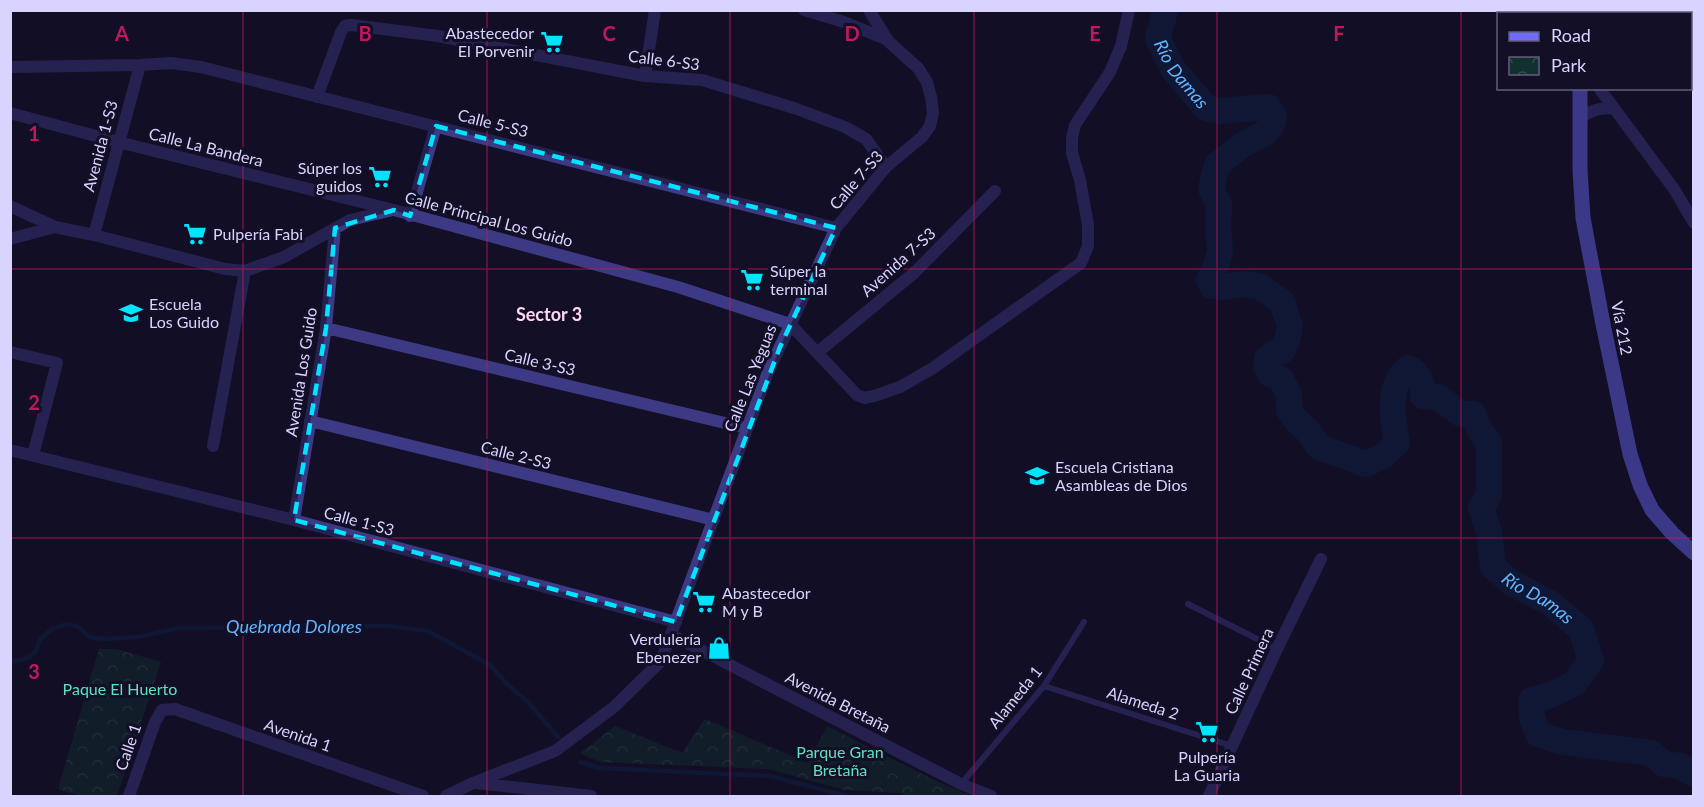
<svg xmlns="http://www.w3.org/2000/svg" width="1704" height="807" font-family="Lato,sans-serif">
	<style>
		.park { fill: url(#park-crowns) }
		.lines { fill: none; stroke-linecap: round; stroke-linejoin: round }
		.stream { stroke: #0c2248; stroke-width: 4.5 }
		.river { stroke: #0c2248; stroke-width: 26 }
		.lane { stroke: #3d3a85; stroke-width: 6 }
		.street { stroke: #3d3a85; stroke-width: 12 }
		.secondary { stroke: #6f6bff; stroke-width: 15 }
		.marked { fill: none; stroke: #00e5ff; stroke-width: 4.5; stroke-dasharray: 12 8; stroke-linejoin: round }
		.grid { fill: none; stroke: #c2185b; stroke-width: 1.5; stroke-opacity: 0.55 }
		.labels { text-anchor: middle; stroke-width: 6; stroke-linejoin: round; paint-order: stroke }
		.poi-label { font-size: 16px; fill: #d9d4ff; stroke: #130f26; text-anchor: start }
		.street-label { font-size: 16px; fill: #d9d4ff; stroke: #130f26 }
		.park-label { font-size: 16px; fill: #5fe0c0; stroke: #130f26 }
		.water-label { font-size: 18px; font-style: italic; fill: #62b6ff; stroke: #130f26 }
		.neighbourhood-label { font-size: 18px; font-weight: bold; fill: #ffd6f0; stroke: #130f26 }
		.grid-label { font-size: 20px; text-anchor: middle; font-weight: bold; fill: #c2185b; stroke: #130f26; stroke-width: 6; stroke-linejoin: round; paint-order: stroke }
	</style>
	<defs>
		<pattern id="park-crowns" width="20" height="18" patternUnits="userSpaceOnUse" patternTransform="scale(1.5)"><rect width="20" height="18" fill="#12302f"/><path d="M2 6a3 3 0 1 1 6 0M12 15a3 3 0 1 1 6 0" fill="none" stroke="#344d4e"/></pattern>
	</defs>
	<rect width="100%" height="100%" fill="#130f26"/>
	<path class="park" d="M99,649H116L161,662L117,796H80L58,789Z
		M705,719L808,763L827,726L932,779L972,796H906L901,793L845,790L769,769L600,762L580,753L615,726L682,753Z"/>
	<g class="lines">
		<path class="stream" d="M10,662L28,658L36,651L40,639L52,629L66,624L77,626L90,637L103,639L138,637L179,628L388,626L428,631L490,665L505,682L528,702L558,737
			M581,762L599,768L770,776L846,796"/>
		<path class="river" id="s1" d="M1165,10L1158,39L1173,69L1206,108L1220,111L1268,107L1274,116L1272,125L1265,133L1242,145L1217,165L1211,189L1219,205L1218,228L1220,251L1215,269L1209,280L1212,286L1225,287L1241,284L1259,286L1282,302L1290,326L1287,341L1282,351L1276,352L1267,358L1266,366L1270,374L1281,379L1289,394V410L1297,421L1307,430L1319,447L1366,464L1383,456L1397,443C1392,418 1387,385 1408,368C1418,373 1424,384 1423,396L1438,397L1461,414H1473L1479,429L1489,443V495L1481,508L1489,532L1493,567L1512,583L1550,603L1581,629L1591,660L1574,684L1548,696L1531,700L1532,718L1538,734L1563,742L1651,753L1664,764L1680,766L1694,774"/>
		<path class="lane" d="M1188,604L1277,649
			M1044,686L1232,746
			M961,784L1044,686L1084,622"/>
		<path class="street" d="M804,10L844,22L888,40
			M10,67L140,65L171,63L201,67L836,228
			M645,76L655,10
			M1599,88L1674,189L1694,223
			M317,97L341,32L345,26L351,25L438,36L645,76L702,80L794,108L845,127L866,139L886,167
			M10,113L118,142L394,210L678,287L790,324L857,395L864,398L874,396L900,387L933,368L1081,263L1088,246V225L1080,180L1072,153V138L1075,125L1110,72L1121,46L1129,10
			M1580,118C1591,110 1600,108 1614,108
			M10,206L55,227
			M410,216L436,126
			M94,235L140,65
			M10,239L55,227L94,235L225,269L245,271L256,267L284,257L350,220L389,211
			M326,328L746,428
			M10,352L57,363L33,455
			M818,352L914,273L995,191
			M310,421L714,520
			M213,446L245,271
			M10,450L294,520L676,622
			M294,520L326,328L335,228
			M672,635L961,784L991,796
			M477,783L591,796
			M129,796L155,722L162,710L175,709L423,796
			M446,796L473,783L555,751L614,707L661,661L768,372L836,228L886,167L922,137L930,126L933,113L931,97L927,82L918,68L888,41L869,10
			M1209,796L1277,649L1321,559"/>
		<path class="secondary" d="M1543,10L1546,14
			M1580,88V170L1583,218L1603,324L1630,454L1640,485L1652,510L1672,533L1694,553"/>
	</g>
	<path d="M0 0H1704V807H0ZM436,126L836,228L780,347L676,622L294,520L326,328L335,228L394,210L410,216Z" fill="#130f26" fill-opacity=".55" fill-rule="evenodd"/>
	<path class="marked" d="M436,126L836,228L780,347L676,622L294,520L326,328L335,228L394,210L410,216Z"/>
	<path class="grid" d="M243,10V796M487,10V796M730,10V796M974,10V796M1217,10V796M1461,10V796M10,269H1694M10,538H1694"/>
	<defs>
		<g id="supermarket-bare" transform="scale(1.8)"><path d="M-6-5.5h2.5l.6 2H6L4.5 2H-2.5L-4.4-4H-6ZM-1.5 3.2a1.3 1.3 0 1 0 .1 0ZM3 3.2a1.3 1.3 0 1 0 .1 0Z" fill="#00e5ff" stroke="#130f26" stroke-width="2.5" paint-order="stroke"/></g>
		<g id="school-bare" transform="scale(1.8)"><path d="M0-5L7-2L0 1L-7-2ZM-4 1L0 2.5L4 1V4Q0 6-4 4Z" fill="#00e5ff" stroke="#130f26" stroke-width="2.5" paint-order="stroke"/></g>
		<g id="shop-bare" transform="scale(1.8)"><path d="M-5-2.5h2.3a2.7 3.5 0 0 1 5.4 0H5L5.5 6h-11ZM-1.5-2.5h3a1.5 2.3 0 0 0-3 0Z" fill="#00e5ff" stroke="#130f26" stroke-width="2.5" paint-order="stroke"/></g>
	</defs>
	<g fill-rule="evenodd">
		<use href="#supermarket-bare" x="552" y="42"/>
		<use href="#supermarket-bare" x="380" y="177"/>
		<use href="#supermarket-bare" x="195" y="234"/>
		<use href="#supermarket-bare" x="752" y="280"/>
		<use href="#school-bare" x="131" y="313"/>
		<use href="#school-bare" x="1037" y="476"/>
		<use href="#supermarket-bare" x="704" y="602"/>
		<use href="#shop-bare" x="719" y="648"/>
		<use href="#supermarket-bare" x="1207" y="732"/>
	</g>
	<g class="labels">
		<g class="poi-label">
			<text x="534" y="39" text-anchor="end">Abastecedor<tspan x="534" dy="18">El Porvenir</tspan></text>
			<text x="362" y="174" text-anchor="end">Súper los<tspan x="362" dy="18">guidos</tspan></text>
			<text x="213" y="240">Pulpería Fabi</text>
			<text x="770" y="277">Súper la<tspan x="770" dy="18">terminal</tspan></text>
			<text x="149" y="310">Escuela<tspan x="149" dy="18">Los Guido</tspan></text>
			<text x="1055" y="473">Escuela Cristiana<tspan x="1055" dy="18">Asambleas de Dios</tspan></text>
			<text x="722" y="599">Abastecedor<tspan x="722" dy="18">M y B</tspan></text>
			<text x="701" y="645" text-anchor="end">Verdulería<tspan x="701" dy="18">Ebenezer</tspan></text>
			<text x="1207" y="763" text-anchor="middle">Pulpería<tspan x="1207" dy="18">La Guaria</tspan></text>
		</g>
		<g class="street-label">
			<text transform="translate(664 60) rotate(7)" y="6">Calle 6-S3</text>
			<text transform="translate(493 123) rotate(14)" y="6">Calle 5-S3</text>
			<text transform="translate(100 146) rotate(-75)" y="6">Avenida 1-S3</text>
			<text transform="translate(206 147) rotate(14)" y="6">Calle La Bandera</text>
			<text transform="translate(856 180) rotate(-49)" y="6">Calle 7-S3</text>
			<text transform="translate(489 219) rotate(15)" y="6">Calle Principal Los Guido</text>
			<text transform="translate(898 262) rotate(-42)" y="6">Avenida 7-S3</text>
			<text transform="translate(1622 328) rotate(79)" y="6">Vía 212</text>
			<text transform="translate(540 362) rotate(13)" y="6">Calle 3-S3</text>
			<text transform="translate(301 372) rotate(-81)" y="6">Avenida Los Guido</text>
			<text transform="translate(750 378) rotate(-68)" y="6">Calle Las Yeguas</text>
			<text transform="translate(516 455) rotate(14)" y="6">Calle 2-S3</text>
			<text transform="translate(359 521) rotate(15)" y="6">Calle 1-S3</text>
			<text transform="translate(1249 671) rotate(-65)" y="6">Calle Primera</text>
			<text transform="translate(1015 697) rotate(-51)" y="6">Alameda 1</text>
			<text transform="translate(838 702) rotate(27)" y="6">Avenida Bretaña</text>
			<text transform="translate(1143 703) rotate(18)" y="6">Alameda 2</text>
			<text transform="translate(298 735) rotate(19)" y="6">Avenida 1</text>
			<text transform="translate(128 747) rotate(-71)" y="6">Calle 1</text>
		</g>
		<g class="park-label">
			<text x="120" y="695">Paque El Huerto</text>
			<text x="840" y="758">Parque Gran<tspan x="840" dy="18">Bretaña</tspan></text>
		</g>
		<g class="water-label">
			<text dy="6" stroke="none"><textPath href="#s1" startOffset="72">Río Damas</textPath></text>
			<text dy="6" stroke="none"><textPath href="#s1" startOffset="1119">Río Damas</textPath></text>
			<text x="294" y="633">Quebrada Dolores</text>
		</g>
		<g class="neighbourhood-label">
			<text x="549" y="321">Sector 3</text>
		</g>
	</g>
	<g class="grid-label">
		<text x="122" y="41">A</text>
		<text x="365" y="41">B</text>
		<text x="609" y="41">C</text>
		<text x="852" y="41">D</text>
		<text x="1095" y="41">E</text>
		<text x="1339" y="41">F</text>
		<text x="34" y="141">1</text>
		<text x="34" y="410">2</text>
		<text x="34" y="679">3</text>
	</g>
	<rect width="1704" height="807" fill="none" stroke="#d9d4ff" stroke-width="24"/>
	<rect x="1497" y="12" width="195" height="78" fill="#130f26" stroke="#625e7d" stroke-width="1.5"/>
	<rect x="1509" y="32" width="30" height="9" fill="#6f6bff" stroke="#625e7d" stroke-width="1.5"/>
	<text x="1551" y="42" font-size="18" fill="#d9d4ff">Road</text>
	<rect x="1509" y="57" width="30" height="18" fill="url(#park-crowns)" stroke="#625e7d" stroke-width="1.5"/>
	<text x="1551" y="72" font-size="18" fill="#d9d4ff">Park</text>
</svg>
